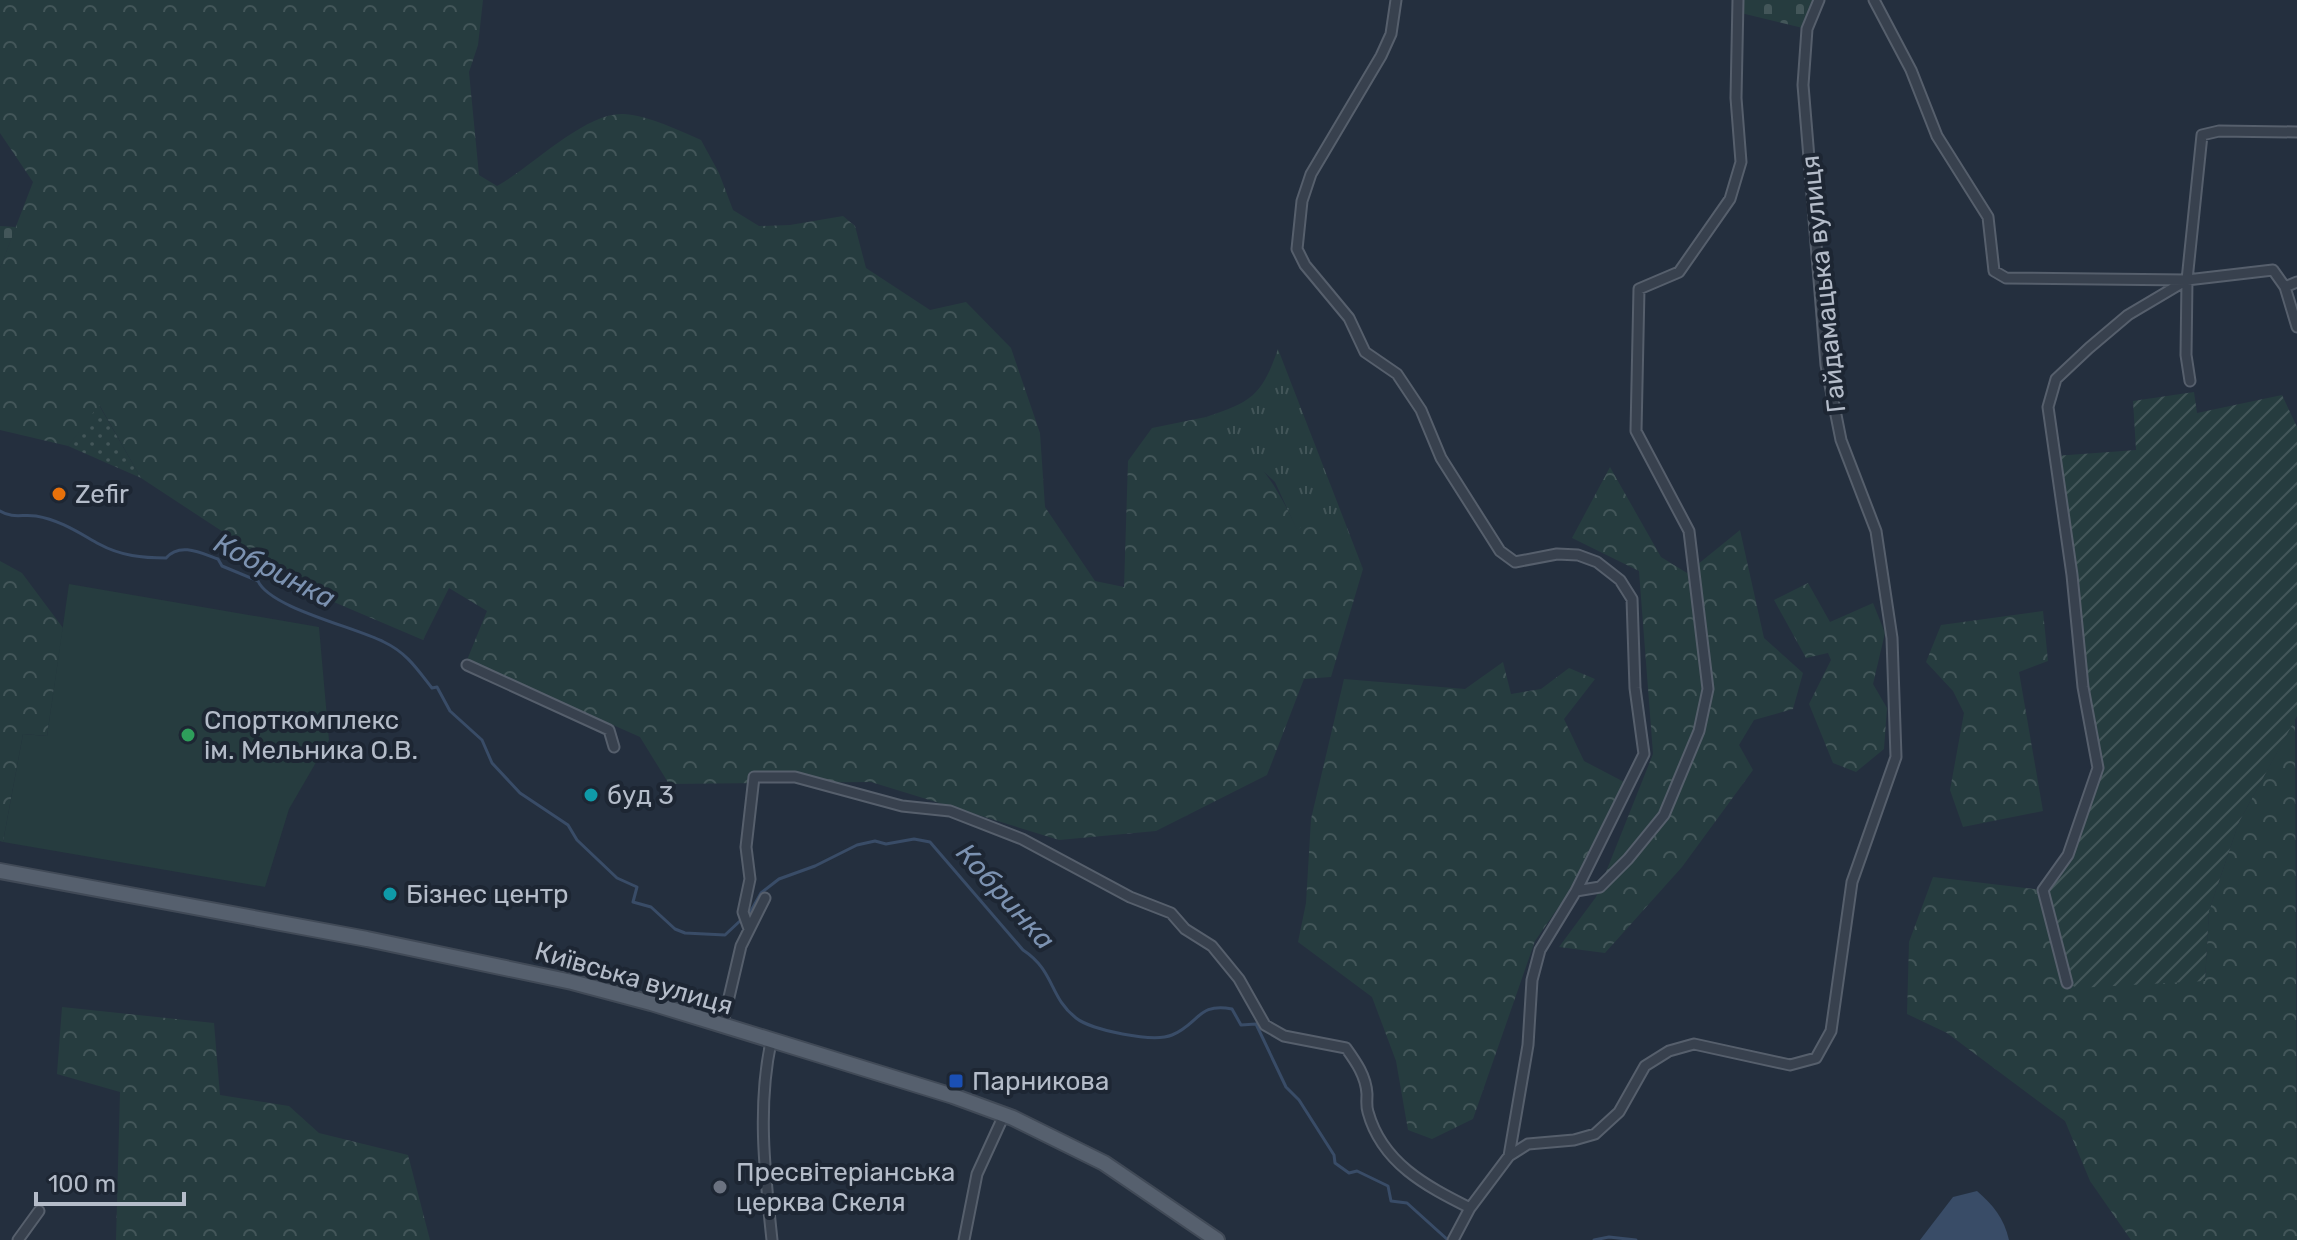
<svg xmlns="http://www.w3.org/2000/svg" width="2297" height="1240" font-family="Rubik,sans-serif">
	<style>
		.grass { fill: url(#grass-tufts) }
		.forest { fill: url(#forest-crowns) }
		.cemetery { fill: url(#cemetery-stones) }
		.park { fill: url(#park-dots) }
		.garden { fill: url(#garden-furrows) }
		.pitch { fill: #263c3f }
		.water { fill: #394c67 }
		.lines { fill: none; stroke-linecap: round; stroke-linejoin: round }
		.stream { stroke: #394c67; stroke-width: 3 }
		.minor-casing { stroke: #565f6c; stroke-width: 13 }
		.primary-casing { stroke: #414a57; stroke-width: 18 }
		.minor { stroke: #38414e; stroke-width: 9 }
		.primary { stroke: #56606e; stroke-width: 14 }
		.food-dot { fill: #e8710a; stroke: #1d2633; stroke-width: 3 }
		.leisure-dot { fill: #2e9e5b; stroke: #1d2633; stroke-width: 3 }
		.culture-dot { fill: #0f9aa8; stroke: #1d2633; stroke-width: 3 }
		.transit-dot { fill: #1a4fb4; stroke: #1d2633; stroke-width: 3 }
		.worship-dot { fill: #6b7280; stroke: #1d2633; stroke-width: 3 }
		.labels { text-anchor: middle; stroke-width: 8; stroke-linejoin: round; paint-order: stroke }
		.street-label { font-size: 26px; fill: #b4bcc9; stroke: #1d2633 }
		.poi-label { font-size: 26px; fill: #b4bcc9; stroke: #1d2633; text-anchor: start }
		.water-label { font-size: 28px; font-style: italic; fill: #7c92b1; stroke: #1d2633 }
	</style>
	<defs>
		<pattern id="grass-tufts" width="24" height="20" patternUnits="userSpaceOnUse" patternTransform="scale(2)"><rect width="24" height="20" fill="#263c3f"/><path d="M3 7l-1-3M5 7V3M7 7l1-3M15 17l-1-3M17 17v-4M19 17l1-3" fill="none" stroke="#435659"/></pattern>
		<pattern id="forest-crowns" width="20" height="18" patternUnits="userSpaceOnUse" patternTransform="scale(2)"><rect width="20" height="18" fill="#263c3f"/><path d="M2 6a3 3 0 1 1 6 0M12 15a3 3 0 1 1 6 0" fill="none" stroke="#435659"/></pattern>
		<pattern id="cemetery-stones" width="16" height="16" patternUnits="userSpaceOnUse" patternTransform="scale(2)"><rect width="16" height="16" fill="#263c3f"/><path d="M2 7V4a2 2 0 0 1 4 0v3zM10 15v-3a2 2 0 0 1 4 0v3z" fill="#435659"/></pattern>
		<pattern id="park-dots" width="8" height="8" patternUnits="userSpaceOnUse" patternTransform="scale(2)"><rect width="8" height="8" fill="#263c3f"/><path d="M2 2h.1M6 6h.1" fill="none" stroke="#435659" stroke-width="1.8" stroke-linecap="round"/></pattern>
		<pattern id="garden-furrows" width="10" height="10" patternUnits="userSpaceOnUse" patternTransform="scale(2)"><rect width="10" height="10" fill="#263c3f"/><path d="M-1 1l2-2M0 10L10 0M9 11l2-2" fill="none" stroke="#435659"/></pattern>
	</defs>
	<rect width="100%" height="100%" fill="#242f3e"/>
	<path class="grass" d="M1278,349L1363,569L1340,536L1297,530L1275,482L1206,417C1252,402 1262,395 1278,349Z"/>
	<path class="forest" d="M0,0H483L478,45L469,72L479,175L497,186C533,166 585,112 624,114C650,116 678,130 701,140L719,173L733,210L759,226L790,225L843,216L855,226L866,268L930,310L966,302L1011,348L1040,433L1045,507L1095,581L1124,587L1128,461L1152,428L1206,417C1253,450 1273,478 1297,529L1315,522L1341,536L1363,569L1331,677L1304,679L1267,775L1156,831L1059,840L871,782L669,784L640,737L467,660L487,611L449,588L423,640L322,597L141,478L100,406L68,446L0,430V268L33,182L0,133Z
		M1610,467L1661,557L1687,573L1740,530L1764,638L1803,673L1793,709L1754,720L1739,745L1753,770L1682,867L1605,953L1559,947L1596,897L1653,754L1639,571L1572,538Z
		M0,561L22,573L63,628L47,736L23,734L3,842L0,841Z
		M1808,583L1830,622L1873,603L1885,633L1873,684L1887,708L1884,749L1856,772L1833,763L1809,704L1831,660L1828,653L1806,658L1774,600Z
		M2043,611L2048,661L2019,672L2043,811L1963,827L1950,790L1964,713L1953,691L1926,662L1941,625Z
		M1503,662L1511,694L1541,689L1569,668L1595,679L1564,719L1584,761L1626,783L1576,882L1535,941L1473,1119L1432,1139L1408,1130L1396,1061L1372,997L1298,942L1306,903L1311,819L1344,679L1465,689Z
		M2295,719L2297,1240H2131L2090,1181L2065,1121L1947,1033L1907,1014L1909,942L1933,877L2043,890L2205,981L2209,911L2239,822Z
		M62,1007L214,1023L220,1095L289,1106L319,1133L408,1155L430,1240H116L120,1092L57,1074Z"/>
	<path class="cemetery" d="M1738,0H1819L1807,29L1737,12Z
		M0,226L16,227L0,268Z"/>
	<path class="park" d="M99,405L141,478L68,446Z"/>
	<path class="garden" d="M2194,392L2197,413L2282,395L2297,427V716L2239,822L2209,911L2205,981L2077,988L2067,983L2043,890L2068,855L2098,768L2055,456L2136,450L2133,401Z"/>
	<path class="pitch" d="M69,584L319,627L329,740L289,809L265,887L3,842L23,734L47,736Z"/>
	<path class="water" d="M1977,1191C1993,1205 2004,1218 2009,1240H1920L1953,1197Z"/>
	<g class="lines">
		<path class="stream" d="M0,511C13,519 22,514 36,516C60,520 79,533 99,544C121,556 143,558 166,558C180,542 201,553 218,559L222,566L258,581C270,608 355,627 384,642C407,653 417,669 432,688L437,687L450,711L482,740L492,763L520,793L568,825L577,840L617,878L637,887L633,902L651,907L675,929L685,933L725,935L741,920
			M748,916L761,893L779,879L815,866L857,845L875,841L886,844L914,839L930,842L1023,950C1055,971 1049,997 1076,1018C1091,1030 1153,1043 1172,1035C1199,1024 1198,1002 1232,1009L1241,1025L1256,1024L1286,1087L1299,1100L1334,1155L1335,1163L1349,1173L1357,1171L1388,1186L1391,1201L1407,1203L1448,1240
			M1594,1240L1609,1237L1636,1240"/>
		<g class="minor-casing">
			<path id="minor" d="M1396,0L1391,34L1381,56L1311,174L1302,201L1297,249L1305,265L1349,318L1365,352L1397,374L1421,410L1441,458L1500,551L1515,562L1557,554L1578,555L1597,562L1620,580L1632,599L1635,688L1644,754L1576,891
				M1874,0L1911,70L1937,136L1988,217L1994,271L2006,278L2187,280L2273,270L2285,287L2297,327
				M2187,280L2186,355L2190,381
				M2285,287L2297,282
				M467,665L609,730L614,747
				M749,929L743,912L750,879L746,847L754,777H795L902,806L950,811L1022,839L1130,897L1171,913L1185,929L1212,946L1239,979L1265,1025L1284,1036L1346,1048C1356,1062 1366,1076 1367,1094C1367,1101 1366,1106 1368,1112C1382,1163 1426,1186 1470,1208
				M2067,983L2043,890L2068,855L2098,768L2083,687L2072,575L2048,407L2056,379L2089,348L2128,315L2187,280L2202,135L2219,131L2297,132
				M722,1027L741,946L765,898
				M771,1042C757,1107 765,1174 772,1240
				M1509,1156L1528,1144L1574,1140L1595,1134L1619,1112L1645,1066L1669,1051L1694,1044L1790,1065L1816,1058L1831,1031L1852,882L1896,757L1892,638L1876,531L1841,440L1826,365L1803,85L1807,29L1819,0
				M18,1240L39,1211
				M964,1240L977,1174L1004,1115
				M1453,1240L1470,1208L1509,1156L1528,1045L1532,980L1540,950L1576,891L1600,887L1628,859L1664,815L1699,731L1708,689L1689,531L1636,431L1639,289L1679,272L1730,199L1741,162L1736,98L1738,0"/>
		</g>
		<g class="primary-casing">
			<path id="primary" d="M0,871L367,939L572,982L651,1003L953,1096L1013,1118L1104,1163L1217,1240"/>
		</g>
		<use href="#minor" class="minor"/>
		<use href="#primary" class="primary"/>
	</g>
	<circle class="food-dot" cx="59" cy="494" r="8"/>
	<circle class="leisure-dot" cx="188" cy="735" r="8"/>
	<g class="culture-dot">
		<circle cx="591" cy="795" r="8"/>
		<circle cx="390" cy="894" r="8"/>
	</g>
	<rect class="transit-dot" x="948" y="1073" width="16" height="16" rx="4"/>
	<circle class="worship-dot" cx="720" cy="1187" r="8"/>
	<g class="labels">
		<g class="street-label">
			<text transform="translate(1823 284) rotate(-96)" y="9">Гайдамацька вулиця</text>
			<text transform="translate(634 978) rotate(16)" y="9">Київська вулиця</text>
		</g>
		<g class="poi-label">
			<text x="75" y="503">Zefir</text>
			<text x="204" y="729">Спорткомплекс<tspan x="204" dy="30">ім. Мельника О.В.</tspan></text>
			<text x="607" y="804">буд 3</text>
			<text x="406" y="903">Бізнес центр</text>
			<text x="972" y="1090">Парникова</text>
			<text x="736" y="1181">Пресвітеріанська<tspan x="736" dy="30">церква Скеля</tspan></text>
		</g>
		<g class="water-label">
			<text transform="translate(275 570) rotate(27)" y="10">Кобринка</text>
			<text transform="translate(1006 896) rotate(48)" y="10">Кобринка</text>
		</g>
	</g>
	<path d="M36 1192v12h148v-12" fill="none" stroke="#b4bcc9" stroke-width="4"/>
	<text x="48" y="1192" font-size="24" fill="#b4bcc9" stroke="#1d2633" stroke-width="6" paint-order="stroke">100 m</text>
</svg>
